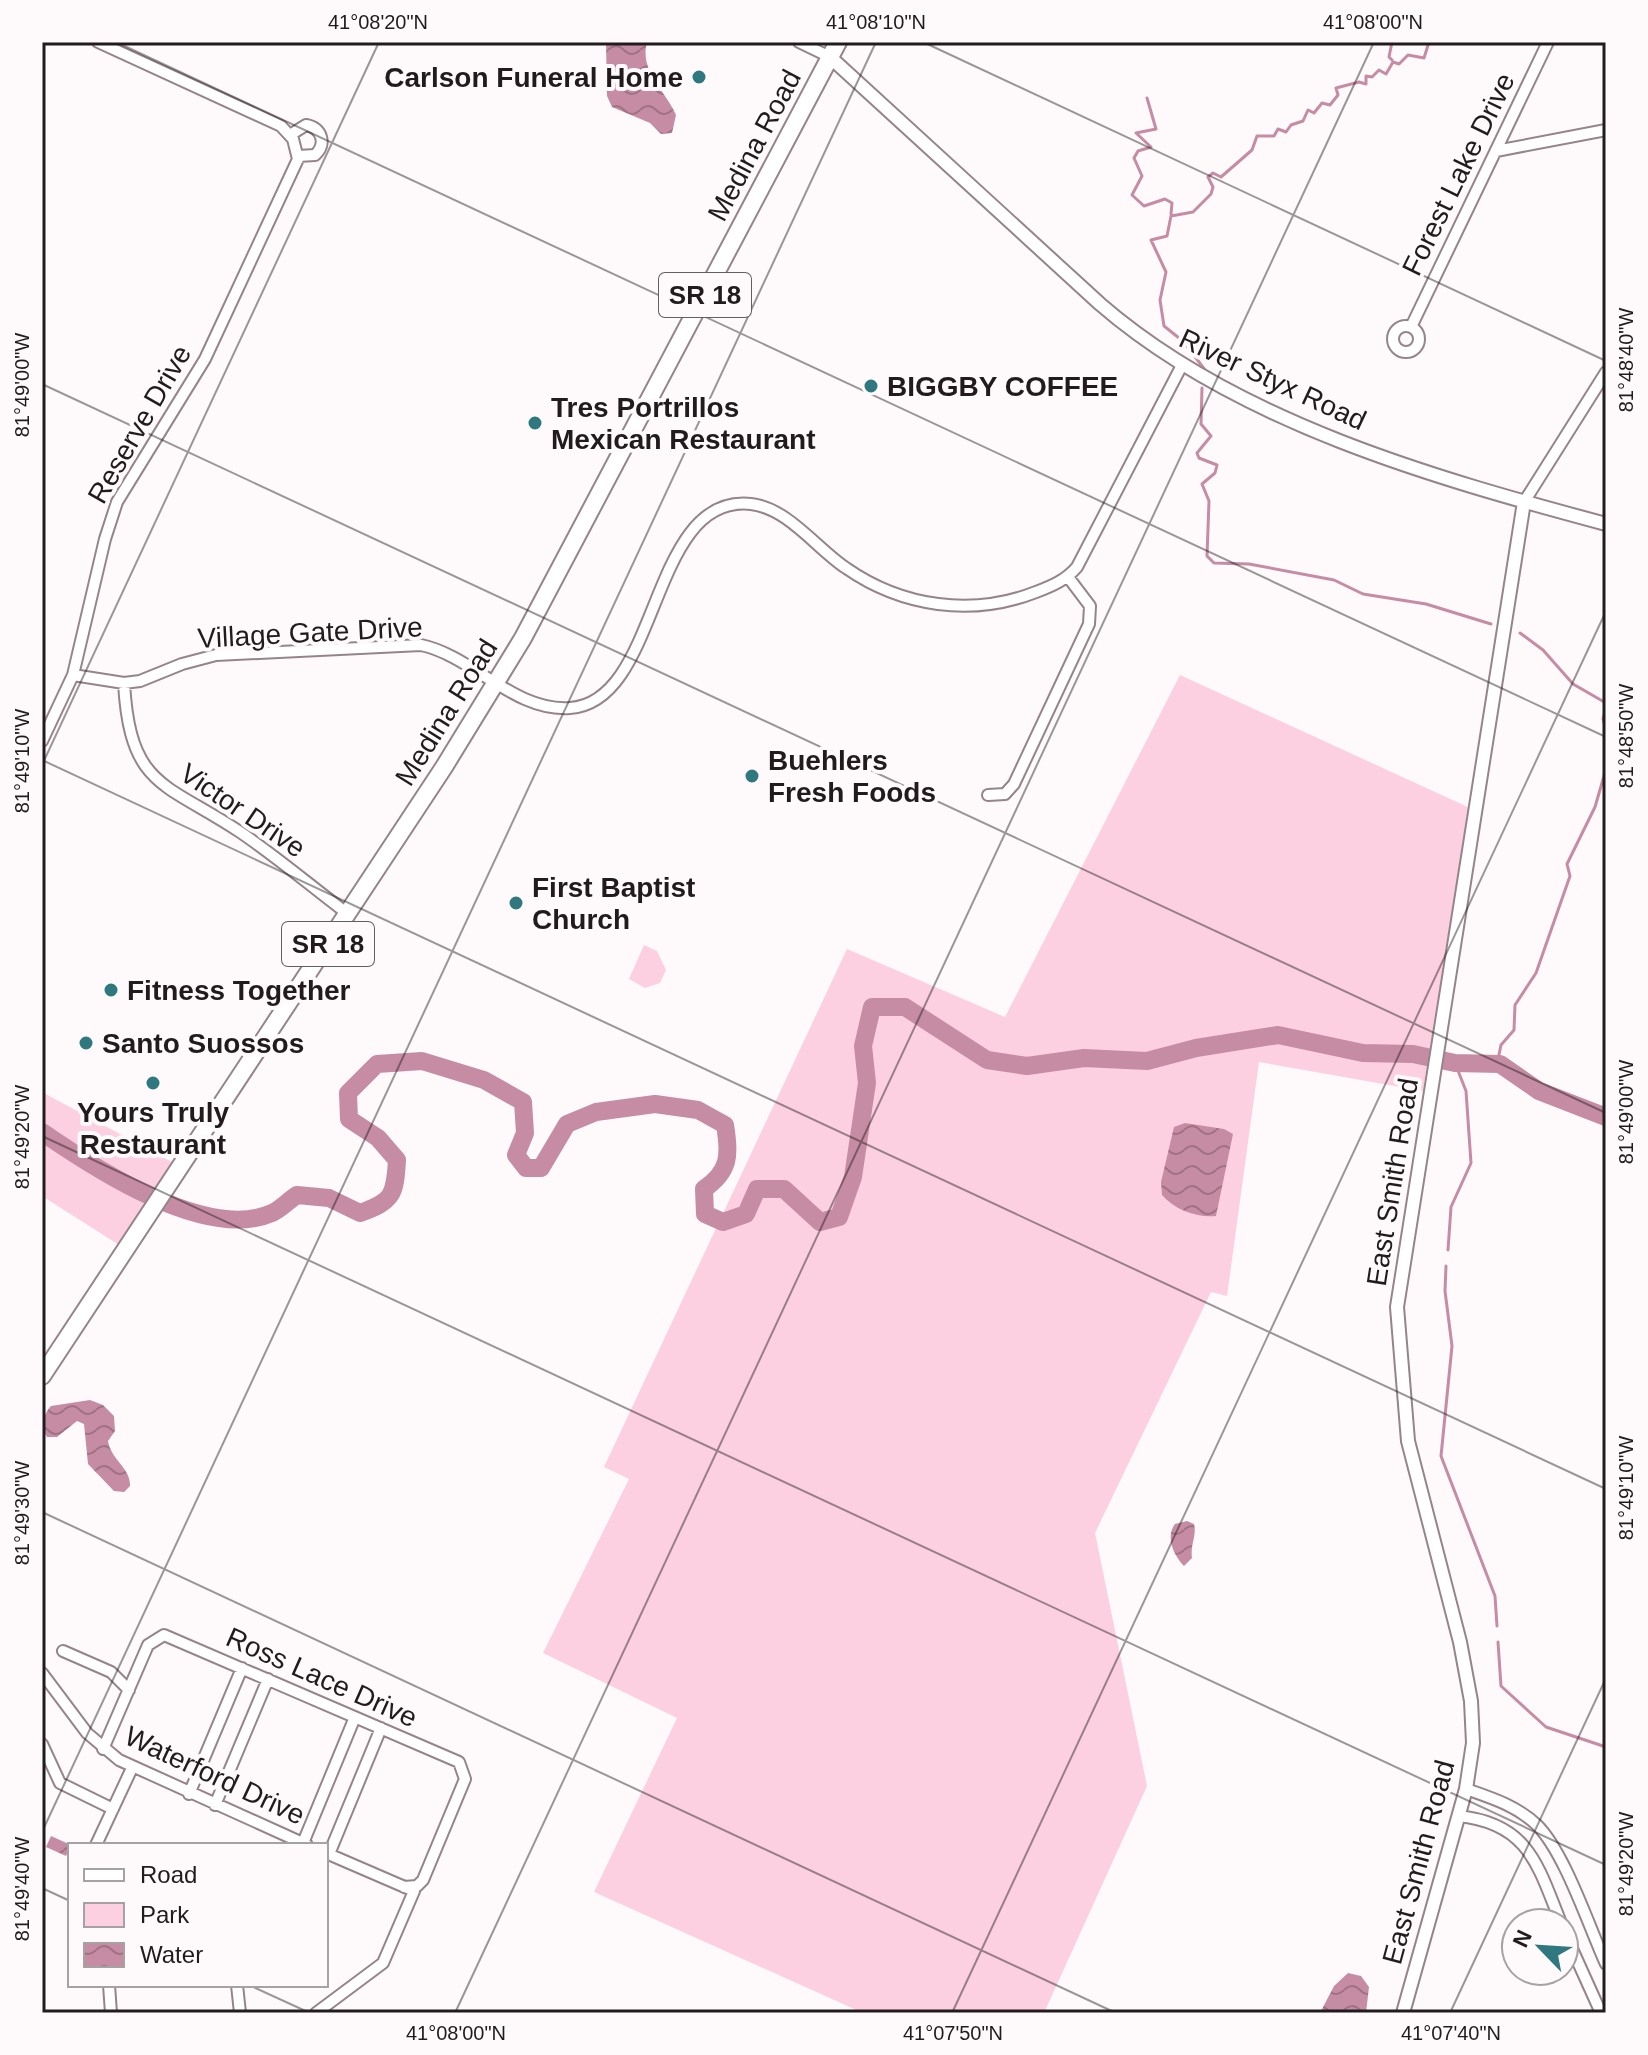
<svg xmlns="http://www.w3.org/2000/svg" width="1648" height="2055" font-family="Arial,sans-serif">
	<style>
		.park { fill: #fcd0e1 }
		.water { fill: url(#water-waves) }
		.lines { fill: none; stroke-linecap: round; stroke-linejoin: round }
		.stream { stroke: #c68ca3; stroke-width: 3 }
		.river { stroke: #c68ca3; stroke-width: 18 }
		.minor-casing { stroke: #95858b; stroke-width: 14 }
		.tertiary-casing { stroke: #95858b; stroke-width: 16 }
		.trunk-casing { stroke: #95858b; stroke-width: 20 }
		.minor { stroke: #fff; stroke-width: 10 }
		.tertiary { stroke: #fff; stroke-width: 12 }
		.trunk { stroke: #fff; stroke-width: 16 }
		.ticks { fill: none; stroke: #211b1d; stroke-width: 2; stroke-opacity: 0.45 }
		.poi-dot { fill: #2f787f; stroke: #fefafb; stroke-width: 3 }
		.labels { text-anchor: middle; stroke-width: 8; stroke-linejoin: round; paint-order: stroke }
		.shield { fill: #fefafb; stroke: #635e60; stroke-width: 2 }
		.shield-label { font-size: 26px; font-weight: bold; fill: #211b1d }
		.poi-label { font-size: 28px; font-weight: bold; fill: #211b1d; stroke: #fefafb; text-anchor: start }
		.street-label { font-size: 28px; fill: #211b1d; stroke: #fefafb }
		.neatline { fill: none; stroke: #211b1d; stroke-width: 3 }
		.ticks-label { font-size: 20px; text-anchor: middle; fill: #211b1d }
	</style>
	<defs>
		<pattern id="water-waves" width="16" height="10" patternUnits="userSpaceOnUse" patternTransform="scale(2)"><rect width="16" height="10" fill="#c68ca3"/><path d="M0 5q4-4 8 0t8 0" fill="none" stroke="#a07284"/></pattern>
	</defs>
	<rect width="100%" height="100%" fill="#fefafb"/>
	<path class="park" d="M1180,675L1470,808L1423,1091L1259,1062L1227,1296L1211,1292L1095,1533L1147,1786L1044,2013H863L594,1892L677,1718L543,1653L629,1479L604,1467L847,949L1005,1017Z
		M644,945L657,951L666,970L660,983L645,988L629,979Z
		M42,1092L181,1167L127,1250L42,1196Z"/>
	<path class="water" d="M606,42H647C639,72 666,91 676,115L672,133L661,134L650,123L612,107L607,96Z
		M1185,1123L1224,1129L1233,1134L1216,1216C1197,1218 1175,1210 1162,1195L1161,1182L1174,1127Z
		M90,1400L103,1405L114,1416L115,1431L108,1441C111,1460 131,1468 130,1486L124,1492L114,1491L88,1464L84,1424L77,1421L57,1437H47C40,1426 43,1415 51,1406Z
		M1187,1521L1194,1524C1197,1535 1190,1545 1192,1558L1184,1566C1174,1556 1165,1537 1175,1524Z
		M51,1836L71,1845L66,1856L46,1847Z
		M1348,1973L1361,1976L1369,1987L1366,2013H1320L1334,1986Z"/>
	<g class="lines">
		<path class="stream" d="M1392,42L1389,57L1392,60
			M1147,98L1156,129L1136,133L1151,147L1138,151L1134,158L1142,176L1132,195L1144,206L1165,199L1172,203L1171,214
			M1205,370L1184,342L1164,326L1160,300L1166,272L1151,240L1167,236L1171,216L1193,212L1211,194L1213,187L1208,177L1213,173L1221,177L1252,150L1257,136H1274L1278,129L1286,132L1291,125L1303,121L1308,110L1314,113L1322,103L1330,105L1338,95L1336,88L1359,82L1366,84V76L1372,77L1379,70L1386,74L1393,62L1399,64L1408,55L1424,58L1429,42
			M1202,388L1201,424L1211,436L1197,453L1199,458L1217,465L1215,473L1202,484L1209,501L1207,556L1214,563L1249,564L1334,580L1363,594L1426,604L1491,624
			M1520,633L1543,650L1573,684L1606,703
			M1606,708L1603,719L1606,729
			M1497,1064L1501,1045L1514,1030L1515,1005L1536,973L1570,876L1567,864L1595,807L1606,769
			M1448,1250L1451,1207L1471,1163L1466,1091L1455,1063
			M1446,1266L1445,1291L1452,1346L1441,1456L1495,1596L1497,1626
			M1498,1642L1501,1686L1546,1727L1606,1747"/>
		<path class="river" d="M42,1132C94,1168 206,1242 272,1213C280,1210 289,1200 297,1195L329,1198L360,1213C393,1201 395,1195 397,1160L378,1138L349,1119L348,1093L377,1064L422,1061L484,1080L523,1102L525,1133L516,1155L526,1168H541L567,1124L596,1112L655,1104L698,1110L725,1125C730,1155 730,1171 704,1189L705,1214L723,1222L746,1214L757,1189H784L820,1222L839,1217L853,1177L867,1083L863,1046L872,1007H905L987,1060L1027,1066L1084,1058L1147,1061L1196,1048L1278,1035L1363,1053L1413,1054L1455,1063L1500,1064L1539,1091L1606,1117"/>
		<g class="minor-casing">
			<path id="minor" d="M799,42L830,57
				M290,135L306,125C322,128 327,144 315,155L298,156
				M1496,151L1606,130
				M1393 339a13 13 0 1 1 26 0a13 13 0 1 1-26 0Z
				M1411,327L1548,42
				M1524,502L1606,372
				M73,675L124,683L140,681L182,664L216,655L421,645C473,656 514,712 570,708C662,702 648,493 751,504C788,508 817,549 846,568C902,607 972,617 1036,592C1052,586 1066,580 1077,567L1181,367
				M124,683C130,788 165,782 240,832C277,857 312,887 348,914
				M42,741L73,675L105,539L117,502L205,359L298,159L293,139L281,126L98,42
				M988,795L1005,794L1014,784L1089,624L1090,606L1068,577
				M63,1651L111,1672L129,1690
				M42,1673L87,1733L119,1760L307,1845
				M42,1744L60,1783L113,1809
				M103,1749L148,1645L164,1635L459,1762L465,1779L423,1880L417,1886L404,1887
				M1466,1789C1492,1798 1517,1806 1537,1825C1565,1853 1589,1927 1606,1964
				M189,1794L242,1668
				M215,1805L268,1679
				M1458,1816C1529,1823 1538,1866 1561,1923
				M303,1843L355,1717
				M96,1845L132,1768
				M329,1854L381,1728
				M1564,1931L1601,2013
				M109,1985L111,2013
				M237,1985L240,2013
				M316,2013L383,1963L414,1891L326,1853"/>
		</g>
		<g class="tertiary-casing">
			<path id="tertiary" d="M830,57L1100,304C1236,422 1434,478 1606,524
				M1403,2013L1466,1789L1473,1743L1471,1701L1460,1642L1408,1441L1397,1307L1524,502"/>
		</g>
		<g class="trunk-casing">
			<path id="trunk" d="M42,1376L444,767L523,638L838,42"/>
		</g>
		<use href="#minor" class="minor"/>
		<use href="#tertiary" class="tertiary"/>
		<use href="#trunk" class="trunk"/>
	</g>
	<path class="ticks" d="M116,42L1606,737M923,42L1606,361M42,384L1606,1113M42,760L1606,1489M42,765L379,42M42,1136L1606,1865M42,1512L1116,2013M42,1832L876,42M42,1888L70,1901M249,1985L310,2013M455,2013L1374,42M952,2013L1606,611M1450,2013L1606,1678"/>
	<g class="poi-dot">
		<circle cx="699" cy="77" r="8"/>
		<circle cx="871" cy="386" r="8"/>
		<circle cx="535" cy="423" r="8"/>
		<circle cx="752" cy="776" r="8"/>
		<circle cx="516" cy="903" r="8"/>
		<circle cx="111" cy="990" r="8"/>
		<circle cx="86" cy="1043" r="8"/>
		<circle cx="153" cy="1083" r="8"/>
	</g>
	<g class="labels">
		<g class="shield">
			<rect x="659" y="273" width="92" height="44" rx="6"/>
			<rect x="282" y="922" width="92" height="44" rx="6"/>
		</g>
		<g class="shield-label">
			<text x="705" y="304">SR 18</text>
			<text x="328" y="953">SR 18</text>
		</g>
		<g class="poi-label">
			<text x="683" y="87" text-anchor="end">Carlson Funeral Home</text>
			<text x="887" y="396">BIGGBY COFFEE</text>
			<text x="551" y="417">Tres Portrillos<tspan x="551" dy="32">Mexican Restaurant</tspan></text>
			<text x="768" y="770">Buehlers<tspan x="768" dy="32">Fresh Foods</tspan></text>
			<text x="532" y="897">First Baptist<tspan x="532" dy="32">Church</tspan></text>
			<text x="127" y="1000">Fitness Together</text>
			<text x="102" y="1053">Santo Suossos</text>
			<text x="153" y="1122" text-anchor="middle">Yours Truly<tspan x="153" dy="32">Restaurant</tspan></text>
		</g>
		<g class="street-label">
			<text transform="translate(754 145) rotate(-62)" y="10">Medina Road</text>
			<text transform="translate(1458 174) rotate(-64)" y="10">Forest Lake Drive</text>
			<text transform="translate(1273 379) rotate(25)" y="10">River Styx Road</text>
			<text transform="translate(139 424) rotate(-60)" y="10">Reserve Drive</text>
			<text transform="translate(310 632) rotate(-3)" y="10">Village Gate Drive</text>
			<text transform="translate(446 712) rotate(-58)" y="10">Medina Road</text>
			<text transform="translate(243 810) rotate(34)" y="10">Victor Drive</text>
			<text transform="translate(1392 1182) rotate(-81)" y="10">East Smith Road</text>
			<text transform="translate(322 1677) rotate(24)" y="10">Ross Lace Drive</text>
			<text transform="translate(215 1775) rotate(25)" y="10">Waterford Drive</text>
			<text transform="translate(1418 1862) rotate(-75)" y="10">East Smith Road</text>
		</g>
	</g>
	<rect width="1648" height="2055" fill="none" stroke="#fefafb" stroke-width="88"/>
	<rect x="68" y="1843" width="260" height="144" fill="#fefafb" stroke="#a6a1a2" stroke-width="2"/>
	<rect x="84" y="1869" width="40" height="12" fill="#ffffff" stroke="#a6a1a2" stroke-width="2"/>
	<text x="140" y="1883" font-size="24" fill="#211b1d">Road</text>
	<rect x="84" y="1903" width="40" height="24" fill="#fcd0e1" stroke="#a6a1a2" stroke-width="2"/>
	<text x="140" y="1923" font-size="24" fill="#211b1d">Park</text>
	<rect x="84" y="1943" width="40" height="24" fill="url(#water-waves)" stroke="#a6a1a2" stroke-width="2"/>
	<text x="140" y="1963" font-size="24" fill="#211b1d">Water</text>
	<g transform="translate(1540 1947) rotate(295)"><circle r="38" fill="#fefafb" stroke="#a6a1a2" stroke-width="2"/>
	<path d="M0-6L14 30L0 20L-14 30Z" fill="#2f787f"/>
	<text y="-12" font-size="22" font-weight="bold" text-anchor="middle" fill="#211b1d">N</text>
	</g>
	<rect x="44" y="44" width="1560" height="1967" class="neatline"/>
	<g class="ticks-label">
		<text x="378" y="29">41°08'20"N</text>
		<text x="876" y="29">41°08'10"N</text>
		<text x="1373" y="29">41°08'00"N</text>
		<text transform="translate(1626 360) rotate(-90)" y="7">81°48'40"W</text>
		<text transform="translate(22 385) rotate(-90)" y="7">81°49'00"W</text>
		<text transform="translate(1626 736) rotate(-90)" y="7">81°48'50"W</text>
		<text transform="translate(22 761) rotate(-90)" y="7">81°49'10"W</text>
		<text transform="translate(1626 1112) rotate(-90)" y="7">81°49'00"W</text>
		<text transform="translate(22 1137) rotate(-90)" y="7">81°49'20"W</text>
		<text transform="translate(1626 1488) rotate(-90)" y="7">81°49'10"W</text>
		<text transform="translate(22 1513) rotate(-90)" y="7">81°49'30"W</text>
		<text transform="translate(1626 1864) rotate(-90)" y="7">81°49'20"W</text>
		<text transform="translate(22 1889) rotate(-90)" y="7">81°49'40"W</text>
		<text x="456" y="2040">41°08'00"N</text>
		<text x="953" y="2040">41°07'50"N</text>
		<text x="1451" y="2040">41°07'40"N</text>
	</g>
</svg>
